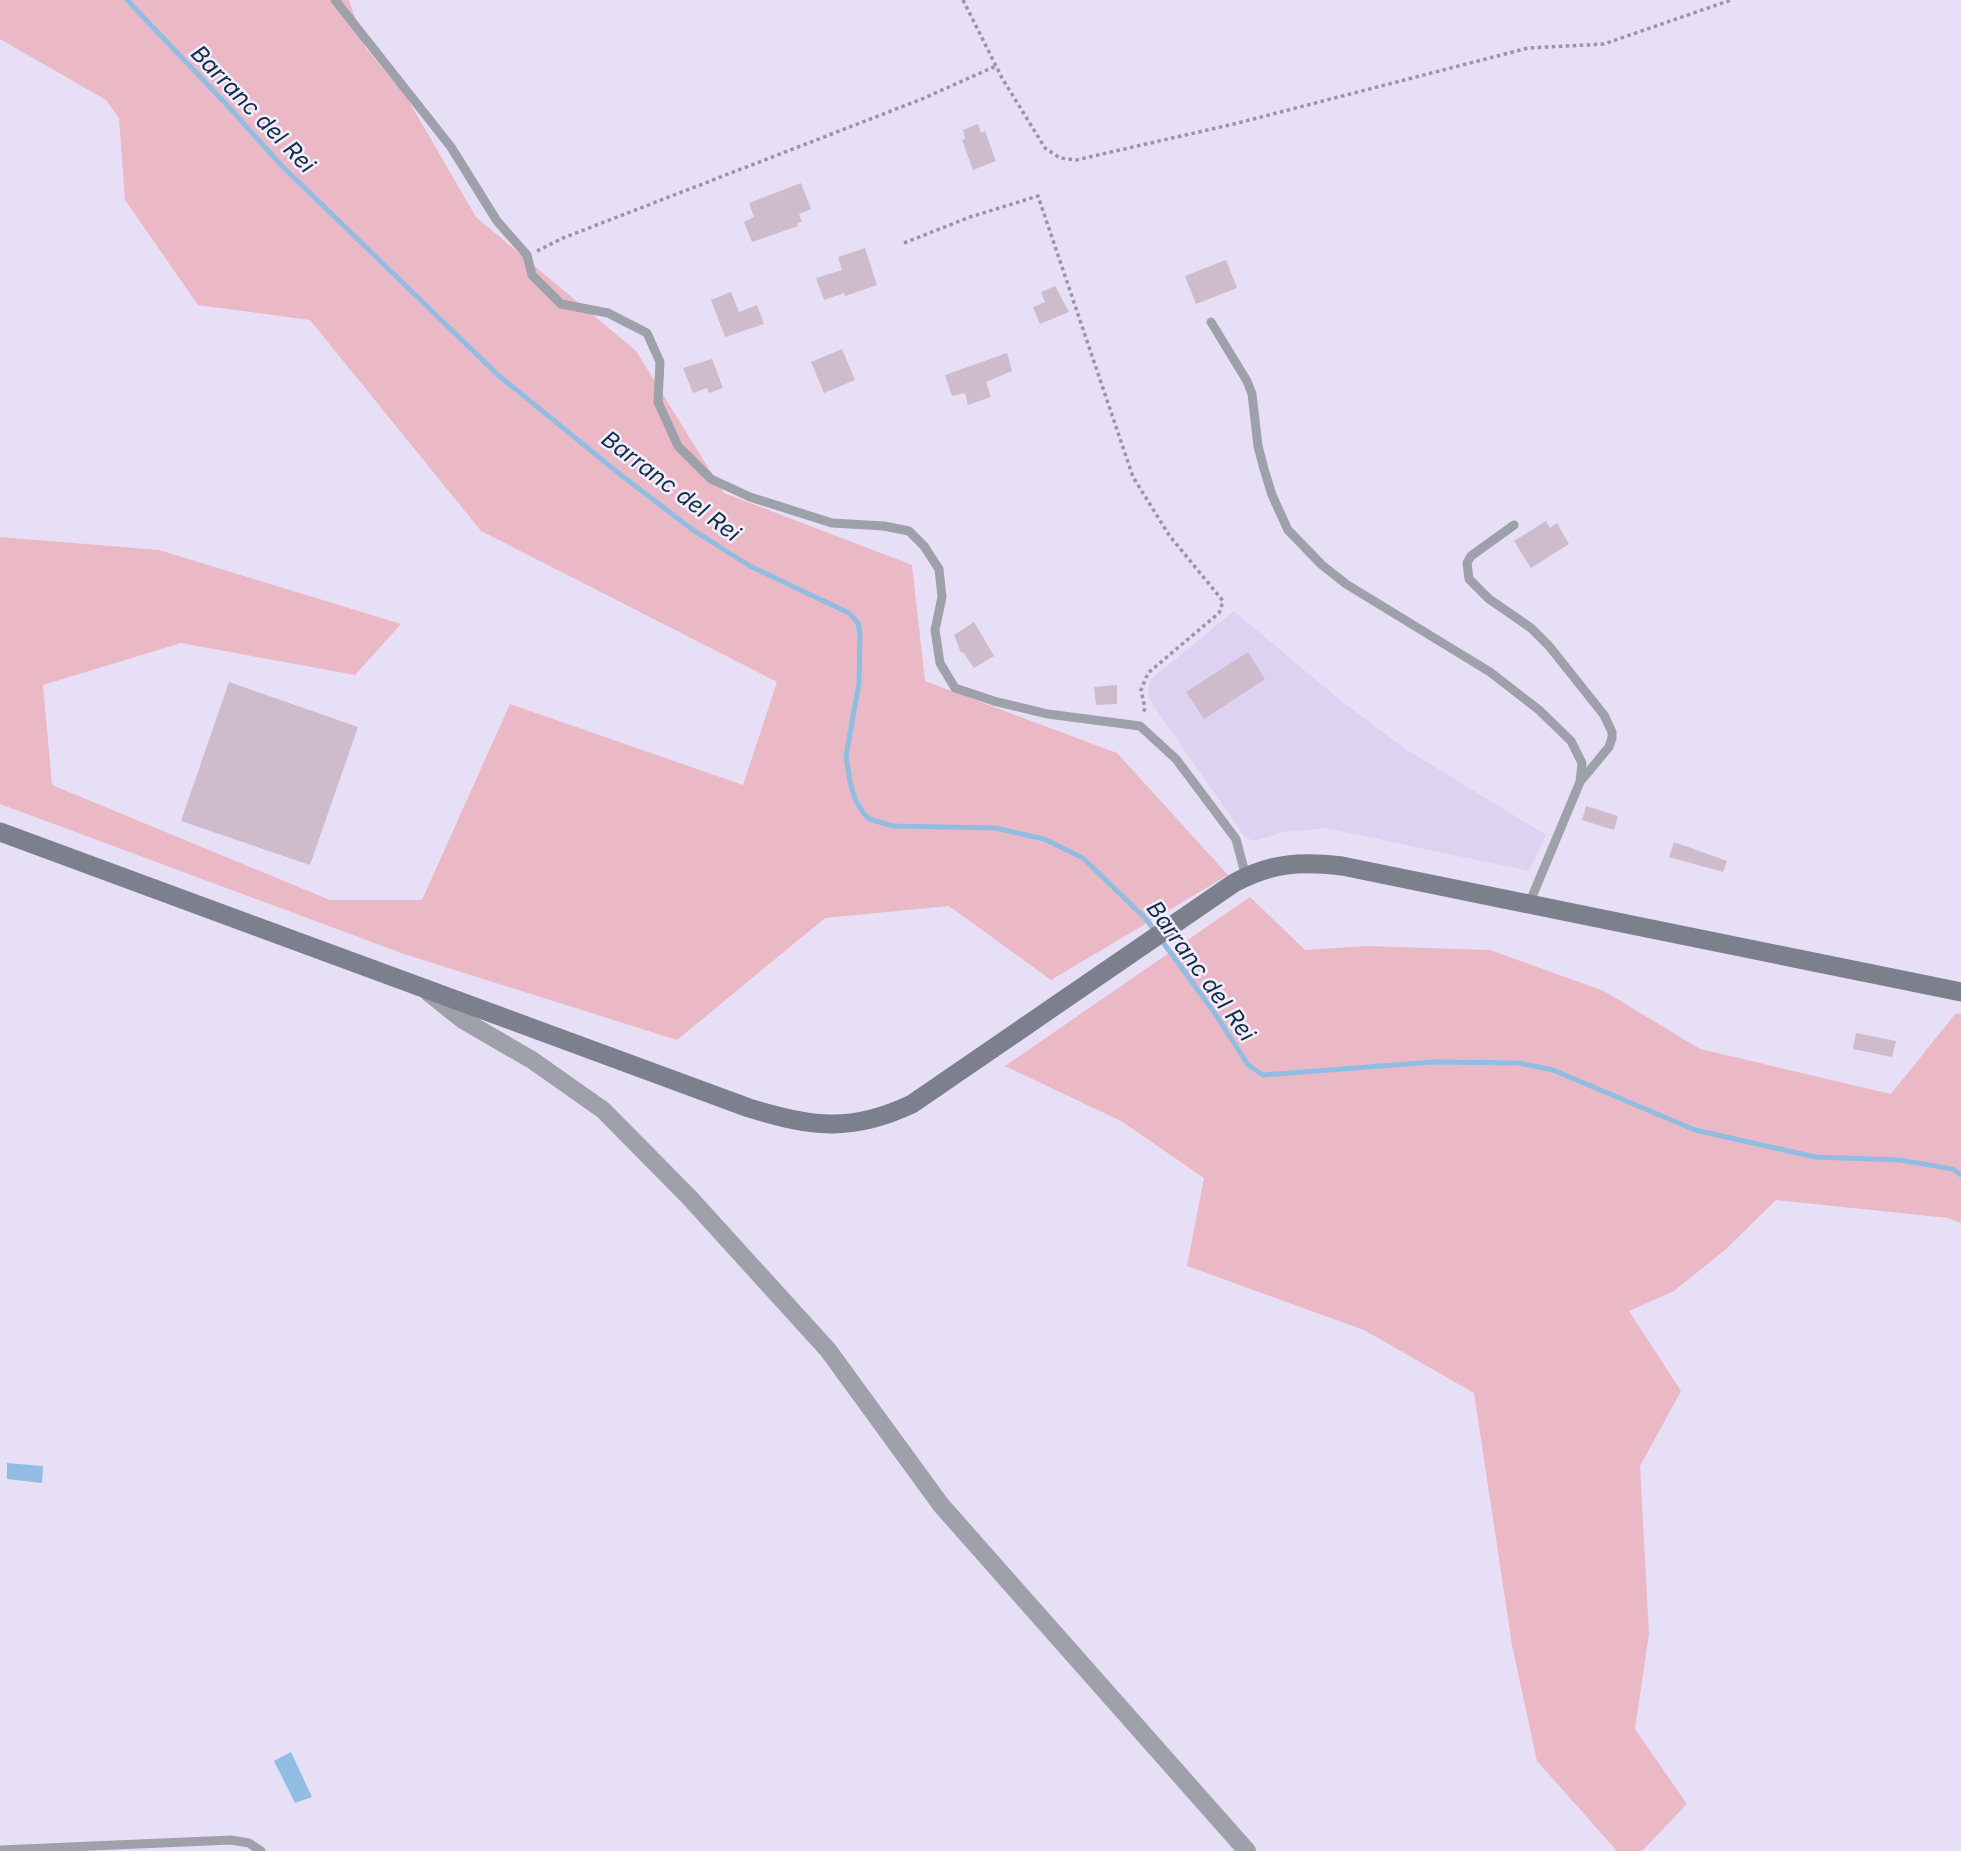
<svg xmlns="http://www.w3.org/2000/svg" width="1961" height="1851" font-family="Inter,sans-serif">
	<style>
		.built { fill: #ddd2ef }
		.green { fill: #ebb9c6 }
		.water { fill: #92bde2 }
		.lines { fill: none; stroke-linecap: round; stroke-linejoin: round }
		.stream { stroke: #92bde2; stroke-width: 5 }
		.building { fill: #cebbcb }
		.path { stroke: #9a94a4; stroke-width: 3.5; stroke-dasharray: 3.5 3.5; stroke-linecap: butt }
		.service { stroke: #9ea0aa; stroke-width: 9 }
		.minor { stroke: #9ea0aa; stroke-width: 18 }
		.secondary { stroke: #7c808d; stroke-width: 19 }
		.labels { text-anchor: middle; stroke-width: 5; stroke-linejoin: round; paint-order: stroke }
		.water-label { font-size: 23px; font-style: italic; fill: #0f3049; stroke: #f4edff }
	</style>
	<rect width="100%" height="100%" fill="#e7dff5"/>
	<path class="built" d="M1234,611L1341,701L1407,750L1546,835L1529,871L1326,828L1284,832L1254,841L1245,837L1153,705L1148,694L1150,680Z"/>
	<path class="green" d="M0,0H349L365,47L407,98L476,217L636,351L724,493L912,565L925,681L1117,753L1228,875L1051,980L949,906L825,918L677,1040L404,954L0,804V537L159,550L401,624L355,675L181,643L43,685L52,785L330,900H422L510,704L743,785L777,682L481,531L310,320L198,305L125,200L119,118L106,100L0,39Z
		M1250,897L1305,950L1365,946L1490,950L1604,991L1700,1049L1891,1094L1956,1013L1961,1014V1223L1948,1218L1776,1200L1726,1249L1674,1291L1629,1311L1681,1391L1640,1466L1649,1634L1635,1729L1687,1804L1642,1851H1617L1537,1761L1512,1645L1474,1393L1364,1330L1187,1266L1204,1178L1121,1121L1005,1066Z"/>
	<path class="water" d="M7,1463L43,1466L42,1483L7,1479Z
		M291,1752L312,1797L295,1803L274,1761Z"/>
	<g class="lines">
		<path class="stream" d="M127,0L228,106L281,165L498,375L621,475L693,530L750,566L849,613L858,623L860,634L859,683L846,756L850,782L855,799L864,814L869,819L893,826L995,828L1044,839L1083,858L1146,919L1216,1015L1248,1065L1263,1075L1433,1062L1519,1063L1553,1070L1695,1130L1815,1157L1900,1160L1953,1169L1961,1175"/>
	</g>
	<path class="building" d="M978,124L981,133L985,131L996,161L973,170L962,140L965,139L963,130Z
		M801,183L811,209L799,214L802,222L797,223L798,226L752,242L744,222L754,217L749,203Z
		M865,248L877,285L845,296L844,293L824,300L816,278L842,270L838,257Z
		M1226,260L1237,288L1196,304L1185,276Z
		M1055,286L1069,312L1040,324L1033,307L1045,302L1041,292Z
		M731,292L739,312L757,305L764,324L725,337L711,300Z
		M842,349L855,380L824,393L811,362Z
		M1007,353L1012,371L986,382L991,397L968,405L965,393L952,396L945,375Z
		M712,359L723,388L709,393L707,388L693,393L683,368Z
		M1546,521L1550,528L1557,523L1569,544L1531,568L1514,541Z
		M974,622L994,656L974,668L963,652L961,653L954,635Z
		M1248,652L1265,679L1204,719L1186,692Z
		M229,682L358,727L310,865L181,821Z
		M1117,685V704L1096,705L1094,687Z
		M1586,806L1618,816L1614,830L1582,820Z
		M1674,842L1727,861L1723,872L1669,857Z
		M1856,1033L1896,1041L1892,1057L1853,1049Z"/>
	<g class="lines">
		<path class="path" d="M963,0L1002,78L1045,148L1060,158L1076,160L1238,123L1528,48L1604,44L1731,0
			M904,243L970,217L1038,196L1133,477L1169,535L1223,601L1219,613L1148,673L1141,690L1145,708L1143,714
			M537,251L563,238L922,99L996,66"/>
		<path class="service" d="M335,0L451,147L497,221L527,255L532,275L561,304L608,313L647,333L660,362L658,402L678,446L711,479L750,497L832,523L884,526L909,531L924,546L939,569L942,597L935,630L940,663L955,688L994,701L1048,714L1140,726L1176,759L1236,839L1246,877
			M1211,322L1247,381L1252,394L1258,446L1264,469L1272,495L1288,530L1322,565L1346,584L1490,672L1539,710L1571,741L1582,763L1580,782
			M1514,525L1471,556L1467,563L1469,579L1489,599L1531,628L1549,646L1604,715L1612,732V738L1609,747L1580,782L1529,904
			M0,1850L231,1840L249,1843L261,1851"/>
		<path class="minor" d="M429,993L463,1020L532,1060L603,1110L689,1197L828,1350L941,1505L1247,1851"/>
		<path class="secondary" d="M0,832L749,1108C811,1127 851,1133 912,1104L1234,883C1271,863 1300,861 1342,866L1961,992"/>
	</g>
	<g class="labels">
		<g class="water-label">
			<text transform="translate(253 109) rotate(46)" y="8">Barranc del Rei</text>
			<text transform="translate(671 486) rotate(37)" y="8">Barranc del Rei</text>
			<text transform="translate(1201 971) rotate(54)" y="8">Barranc del Rei</text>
		</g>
	</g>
</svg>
